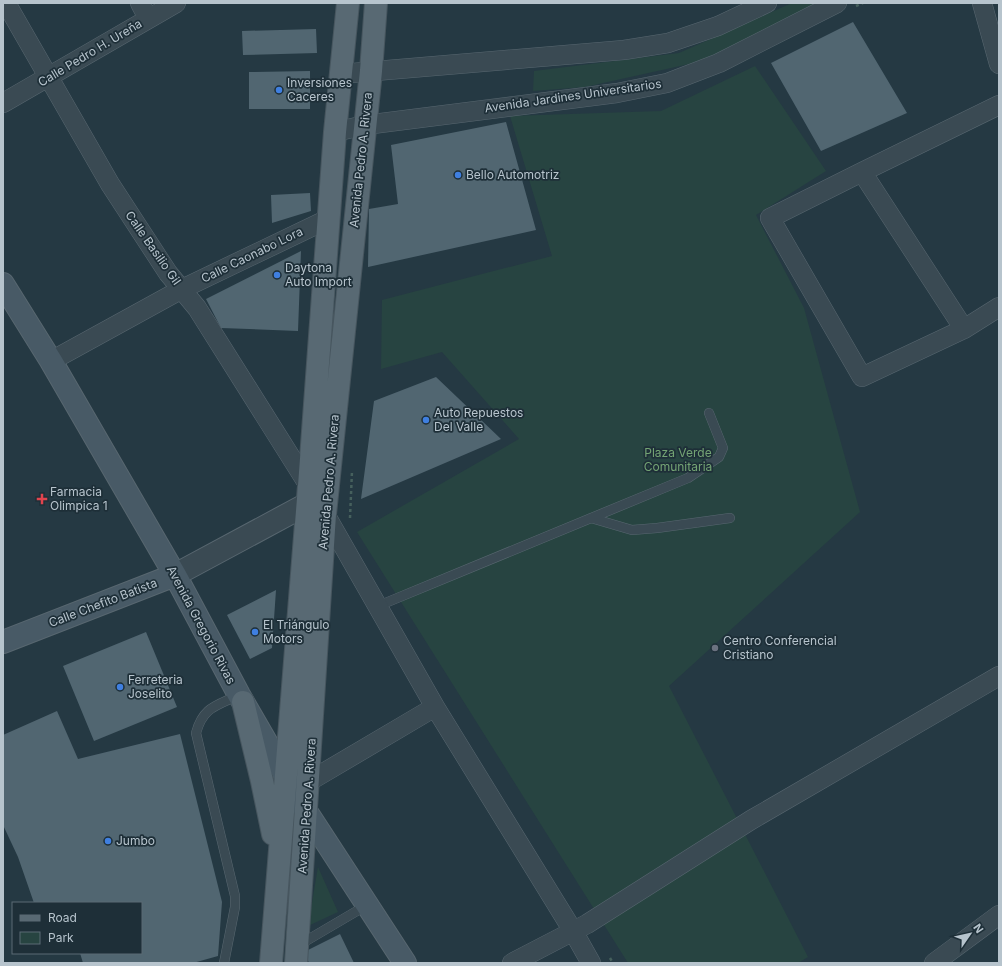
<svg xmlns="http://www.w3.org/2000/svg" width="1002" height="966" font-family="Inter,sans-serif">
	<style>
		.green { fill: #274441 }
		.building { fill: #516671 }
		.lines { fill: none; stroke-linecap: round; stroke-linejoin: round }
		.service-casing { stroke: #586770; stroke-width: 10 }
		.minor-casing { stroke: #586770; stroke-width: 20 }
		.tertiary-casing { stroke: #586770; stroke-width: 24 }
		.secondary-casing { stroke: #586770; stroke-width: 24 }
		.primary-casing { stroke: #47565f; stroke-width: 24 }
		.path { stroke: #46605d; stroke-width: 2.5; stroke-dasharray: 3 3; stroke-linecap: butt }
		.service { stroke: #3a4a53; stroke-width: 9 }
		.minor { stroke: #3a4a53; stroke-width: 19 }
		.tertiary { stroke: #3a4a53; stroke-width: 22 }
		.secondary { stroke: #485a66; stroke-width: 22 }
		.primary { stroke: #586973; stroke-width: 22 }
		.shop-dot { fill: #3f7fe0; stroke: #1e2f38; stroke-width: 1.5 }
		.health-dot { fill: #e0444e; stroke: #1e2f38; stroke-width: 1.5 }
		.worship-dot { fill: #6b7280; stroke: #1e2f38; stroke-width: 1.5 }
		.labels { text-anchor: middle; stroke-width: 3.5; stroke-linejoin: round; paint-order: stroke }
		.street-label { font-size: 12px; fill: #b7c4cd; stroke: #1e2f38 }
		.poi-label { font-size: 12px; fill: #b7c4cd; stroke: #1e2f38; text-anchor: start }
		.park-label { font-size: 12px; fill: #74a474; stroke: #1e2f38 }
	</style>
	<rect width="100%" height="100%" fill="#253943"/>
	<path class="green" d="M792,3H824L698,62L585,87L533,91L534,71L679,53Z
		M755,66L826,171L756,215L804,308L860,512L669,686L808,957L798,963H628L357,532L519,439L442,352L381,369L382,300L552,256L510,116L661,111Z
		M318,867L338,912L308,926Z"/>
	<path class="building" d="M853,22L907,113L821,151L771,63Z
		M316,29L317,53L243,55L242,31Z
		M310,71V109H249V72Z
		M506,122L536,230L368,267L369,209L398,204L391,145Z
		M310,193L311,211L272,223L271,195Z
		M301,251L298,331L221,328L206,299Z
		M436,377L501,439L361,499L374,401Z
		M276,590L272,648L250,659L227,615Z
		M146,632L177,707L94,741L63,666Z
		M57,711L78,759L180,734L222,902L218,956L193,963H83L80,953H141V903H34L18,857L3,825V735Z
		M340,934L354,963H309L304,952Z"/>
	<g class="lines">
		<g class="service-casing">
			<path id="service" d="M591,518L632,530L657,528L730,518
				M378,606L688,478L719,457L723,448L709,413
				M299,945L367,905
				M224,963L235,907V896L196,733C203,707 216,706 239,695"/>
		</g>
		<g class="minor-casing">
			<path id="minor" d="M6,3L110,184L168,273L197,308L309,486
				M140,3L148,18
				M982,3L999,64
				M340,74L624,50L668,43L718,26L767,3
				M3,103L176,3
				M999,105L862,172L770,218L862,377L964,329L999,307
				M335,132L365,125L617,93L667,83L719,63L837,3
				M862,172L964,329
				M51,361L182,289L328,219
				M325,514L435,707L573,931L591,963
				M308,782L435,707
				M512,963L587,924L751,820L999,676
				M934,963L999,915"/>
		</g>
		<g class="tertiary-casing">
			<path id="tertiary" d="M175,575L307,504"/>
		</g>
		<g class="secondary-casing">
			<path id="secondary" d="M3,284L51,361L175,575L239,695L306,811L405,963
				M3,642L175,575"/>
		</g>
		<g class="primary-casing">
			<path id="primary" d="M243,702L262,781L273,834
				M271,963L309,486L335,132L348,3
				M296,963L325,514L371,71L376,3"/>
		</g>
		<path class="path" d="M856,6L863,3
			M350,518L352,471
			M610,958L613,963"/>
		<use href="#service" class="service"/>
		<use href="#minor" class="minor"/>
		<use href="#tertiary" class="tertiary"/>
		<use href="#secondary" class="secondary"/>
		<use href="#primary" class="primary"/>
	</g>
	<g class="shop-dot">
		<circle cx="279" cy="90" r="4"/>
		<circle cx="458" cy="175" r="4"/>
		<circle cx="277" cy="275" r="4"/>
		<circle cx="426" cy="420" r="4"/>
		<circle cx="255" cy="632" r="4"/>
		<circle cx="120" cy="687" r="4"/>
		<circle cx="108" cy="841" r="4"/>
	</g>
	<path class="health-dot" d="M40 493h4v4h4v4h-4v4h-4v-4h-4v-4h4z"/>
	<circle class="worship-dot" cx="715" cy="648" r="4"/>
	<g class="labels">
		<g class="street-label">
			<text transform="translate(90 53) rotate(-31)" y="4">Calle Pedro H. Ureña</text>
			<text transform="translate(573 96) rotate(-8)" y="4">Avenida Jardines Universitarios</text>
			<text transform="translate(361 160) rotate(-84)" y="4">Avenida Pedro A. Rivera</text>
			<text transform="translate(153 248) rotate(55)" y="4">Calle Basilio Gil</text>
			<text transform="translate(252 255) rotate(-26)" y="4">Calle Caonabo Lora</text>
			<text transform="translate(329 482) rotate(-85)" y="4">Avenida Pedro A. Rivera</text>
			<text transform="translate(103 603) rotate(-21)" y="4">Calle Chefito Batista</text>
			<text transform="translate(201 625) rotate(62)" y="4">Avenida Gregorio Rivas</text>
			<text transform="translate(307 806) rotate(-86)" y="4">Avenida Pedro A. Rivera</text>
		</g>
		<g class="poi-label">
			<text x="287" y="87">Inversiones<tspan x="287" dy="14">Caceres</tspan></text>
			<text x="466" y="179">Bello Automotriz</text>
			<text x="285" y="272">Daytona<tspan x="285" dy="14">Auto Import</tspan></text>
			<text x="434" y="417">Auto Repuestos<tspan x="434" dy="14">Del Valle</tspan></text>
			<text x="50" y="496">Farmacia<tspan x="50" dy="14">Olimpica 1</tspan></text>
			<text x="263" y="629">El Triángulo<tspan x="263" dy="14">Motors</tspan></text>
			<text x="723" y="645">Centro Conferencial<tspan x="723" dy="14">Cristiano</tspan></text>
			<text x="128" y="684">Ferreteria<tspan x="128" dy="14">Joselito</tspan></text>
			<text x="116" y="845">Jumbo</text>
		</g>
		<g class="park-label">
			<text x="678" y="457">Plaza Verde<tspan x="678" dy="14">Comunitaria</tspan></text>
		</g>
	</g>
	<rect width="1002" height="966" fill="none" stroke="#b7c4cd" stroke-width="8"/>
	<rect x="12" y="902" width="130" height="52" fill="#1e2f38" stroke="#5b6b74"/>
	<rect x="20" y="915" width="20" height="6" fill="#586973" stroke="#5b6b74"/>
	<text x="48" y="922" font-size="12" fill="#b7c4cd">Road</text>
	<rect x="20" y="932" width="20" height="12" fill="#274441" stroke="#5b6b74"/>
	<text x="48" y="942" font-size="12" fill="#b7c4cd">Park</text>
	<g transform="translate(970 934) rotate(56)" stroke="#1e2f38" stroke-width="3" paint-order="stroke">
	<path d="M0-3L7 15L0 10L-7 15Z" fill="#b7c4cd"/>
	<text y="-6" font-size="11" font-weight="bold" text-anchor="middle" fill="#b7c4cd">N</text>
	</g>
</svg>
